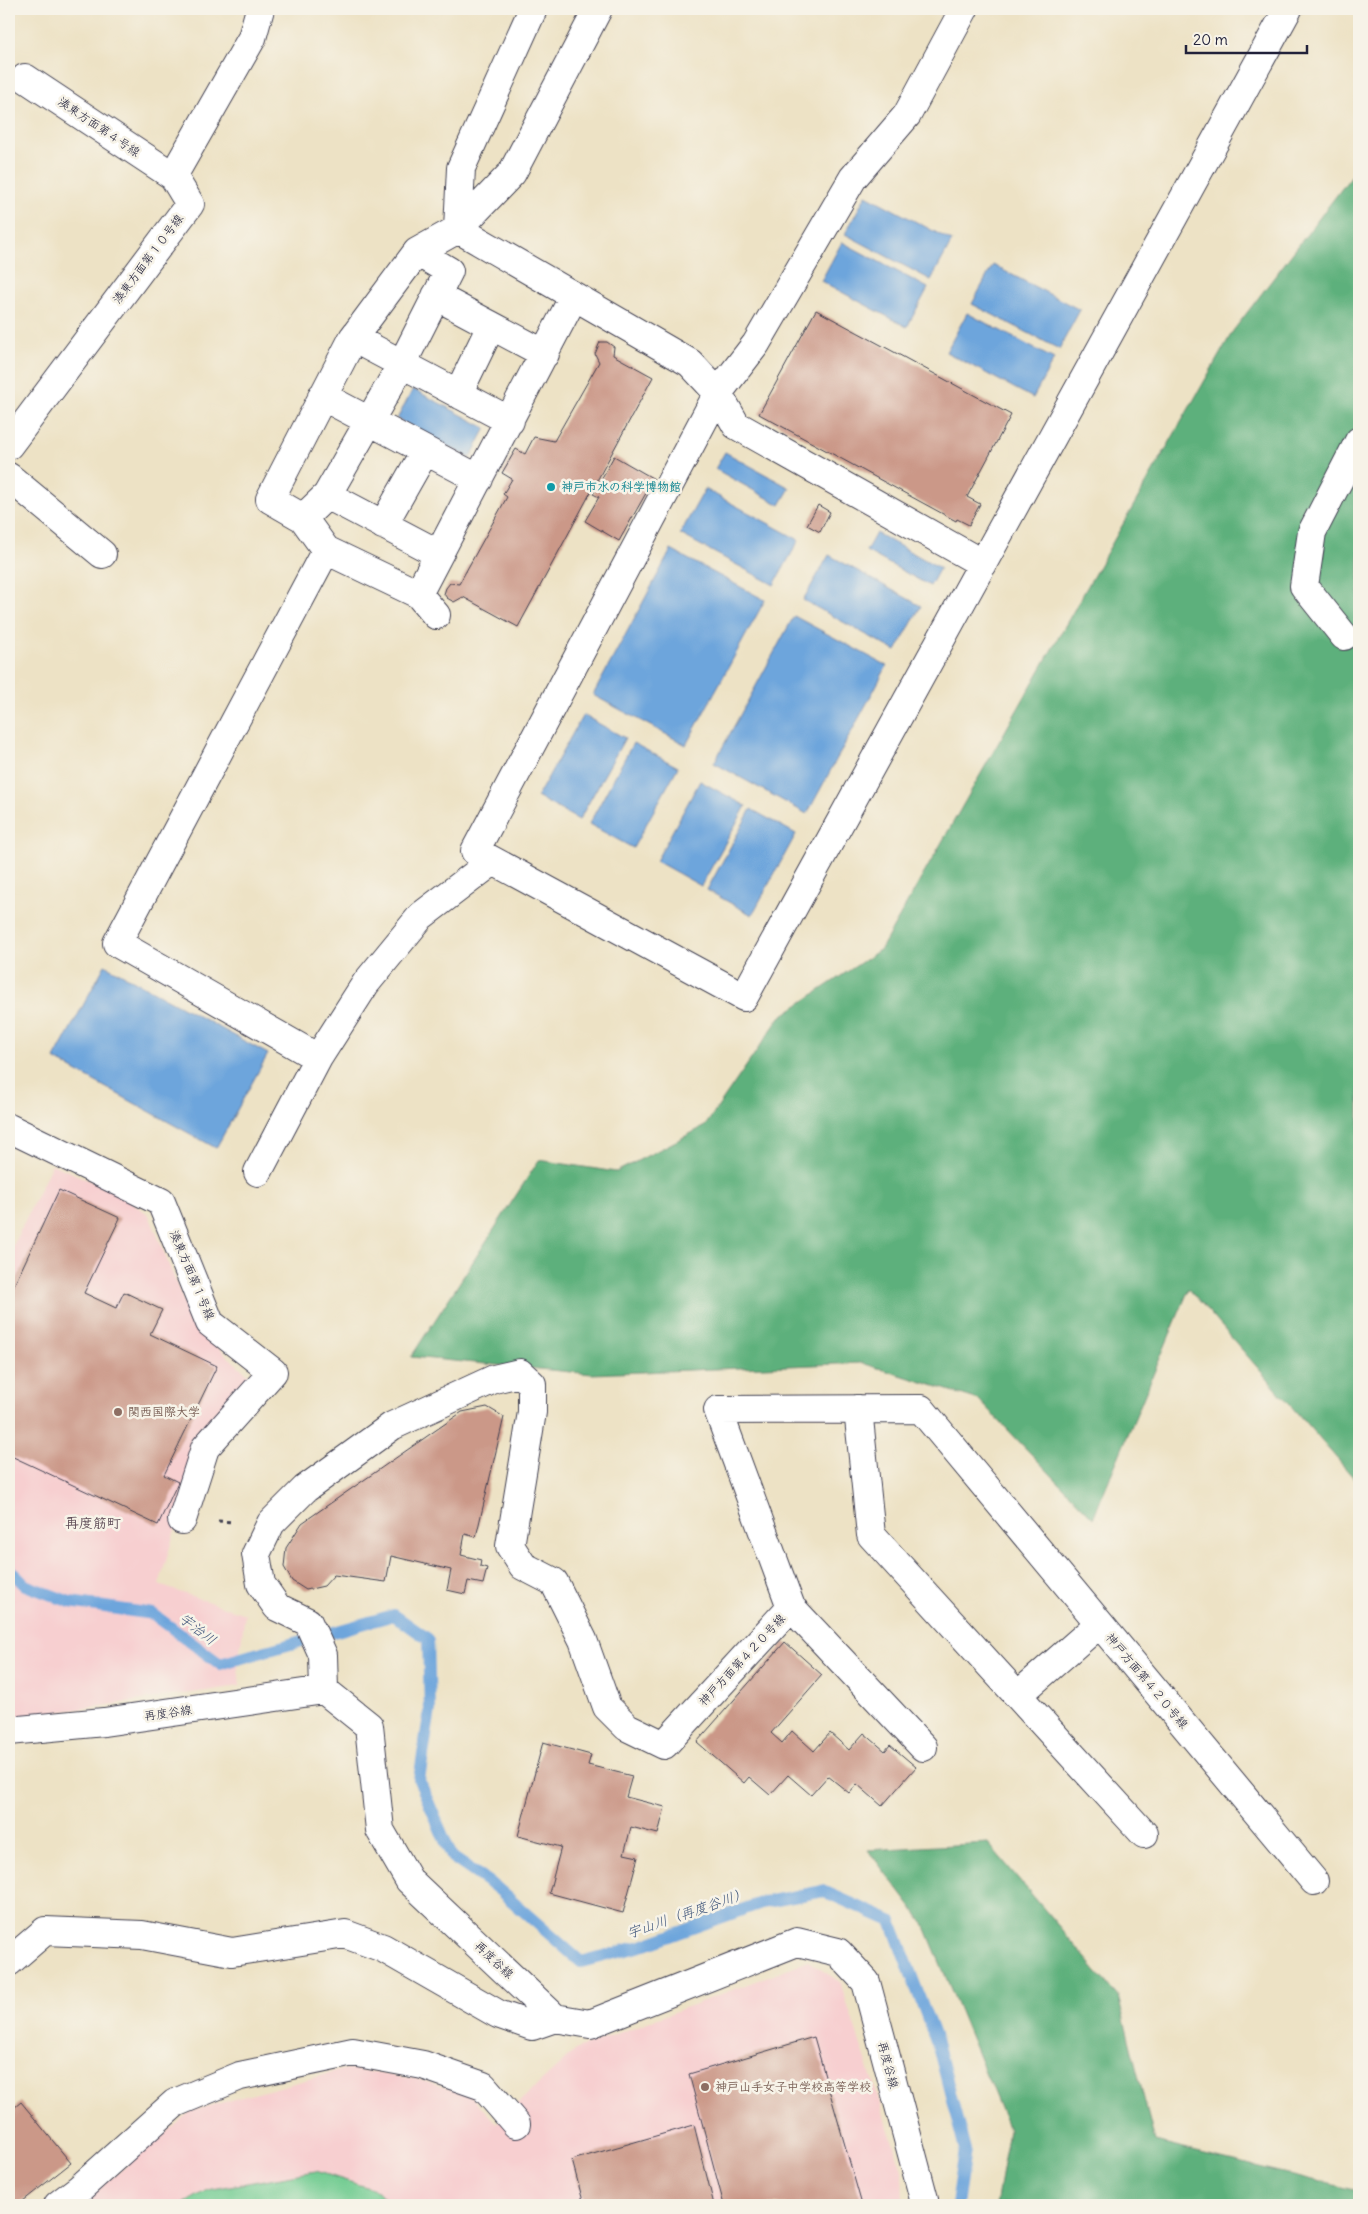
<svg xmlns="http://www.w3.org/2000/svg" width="1368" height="2214" font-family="Delius,'Klee One',sans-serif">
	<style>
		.built { fill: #f7cfd0 }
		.green { fill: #72cc92; stroke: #4a7766 }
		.forest { fill: #5db07c; stroke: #40695c }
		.water { fill: #6da5dc; stroke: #48648c }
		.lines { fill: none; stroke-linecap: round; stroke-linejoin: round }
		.stream { stroke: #6da5dc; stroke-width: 12 }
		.building { fill: #cb9888 }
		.minor-casing { stroke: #403f50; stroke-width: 30 }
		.path { stroke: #403f50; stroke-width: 3; stroke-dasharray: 4 4; stroke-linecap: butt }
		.minor { stroke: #fff; stroke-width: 28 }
		.culture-dot { fill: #0f9aa8; stroke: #f7f3e8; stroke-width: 2 }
		.education-dot { fill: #8d6e63; stroke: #f7f3e8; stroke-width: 2 }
		.labels { text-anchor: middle; stroke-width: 5; stroke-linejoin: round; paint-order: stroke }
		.street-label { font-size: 12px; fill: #22223b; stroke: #f7f3e8 }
		.culture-label { font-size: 12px; font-weight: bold; fill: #0d838f; stroke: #f7f3e8; text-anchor: start }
		.education-label { font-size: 12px; font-weight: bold; fill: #785e54; stroke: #f7f3e8; text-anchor: start }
		.neighbourhood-label { font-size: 14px; font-weight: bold; fill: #5d4b56; stroke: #f7f3e8 }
		.water-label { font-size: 14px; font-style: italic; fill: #40567b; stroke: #f7f3e8 }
	</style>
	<rect width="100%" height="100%" fill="#f7f3e8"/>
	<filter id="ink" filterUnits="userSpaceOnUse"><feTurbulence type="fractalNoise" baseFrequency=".02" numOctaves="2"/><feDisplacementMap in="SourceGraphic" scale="10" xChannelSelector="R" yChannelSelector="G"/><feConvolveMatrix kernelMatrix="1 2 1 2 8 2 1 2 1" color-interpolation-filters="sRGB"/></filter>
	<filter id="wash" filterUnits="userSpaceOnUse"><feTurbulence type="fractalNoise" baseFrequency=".0096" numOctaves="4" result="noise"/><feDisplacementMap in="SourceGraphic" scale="20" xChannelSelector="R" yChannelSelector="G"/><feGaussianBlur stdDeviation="1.12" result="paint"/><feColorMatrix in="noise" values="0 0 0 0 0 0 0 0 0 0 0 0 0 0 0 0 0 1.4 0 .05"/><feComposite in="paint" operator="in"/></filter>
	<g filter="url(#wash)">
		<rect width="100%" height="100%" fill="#ede2c5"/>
		<path class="built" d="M52,1164L122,1195L149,1215L193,1325L254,1380L200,1444L159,1585L245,1614L238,1666L240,1686L17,1718L9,1717V1254Z
			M808,1961L840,1982L902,2170L903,2205H80L191,2111L346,2069L417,2079L470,2095L496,2123L577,2049Z"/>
		<path class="green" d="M316,2171L378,2191L390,2205H182L207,2190Z"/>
		<path class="forest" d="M1359,166V1484L1189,1289L1093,1518L979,1400L862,1363L592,1374L411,1357L539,1160L616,1172L705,1126L780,1017L881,949L1233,331Z
			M988,1843L1118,1996L1155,2142L1359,2191V2205H996L1009,2130L924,1924L868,1850Z"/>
		<path class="water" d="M866,195L952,241L931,280L845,234Z
			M842,242L928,288L907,327L821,281Z
			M993,265L1080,310L1059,349L972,304Z
			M967,313L1054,359L1033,398L946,352Z
			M413,389L486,428L470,458L397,419Z
			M725,452L790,488L780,505L715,469Z
			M705,489L799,540L774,585L680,534Z
			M876,533L940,568L930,586L866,551Z
			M671,550L765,600L686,745L593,695Z
			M829,555L921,606L896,651L803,600Z
			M794,616L887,666L807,814L714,763Z
			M583,715L625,738L579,820L537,797Z
			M633,743L678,767L633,848L589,824Z
			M700,781L746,806L701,886L656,861Z
			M751,809L796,834L752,915L707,890Z
			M105,965L268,1054L216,1148L54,1059Z"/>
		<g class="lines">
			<path class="stream" d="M9,1569L25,1585L70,1602L153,1614L220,1664L394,1615L428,1639L430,1710L419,1780L452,1857L497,1888L581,1962L645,1945L761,1903L823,1891L891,1921L938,2046L965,2150L957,2205"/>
		</g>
		<g id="blocks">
			<path class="building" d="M816,310L1011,415L967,497L980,504L969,525L957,519L956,521L759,414Z
				M600,342H607L614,347L613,355L653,377L518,627L463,597L454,602L447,598L444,594L446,588L450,583L459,584L507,497L503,494L512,479L502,473L516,449L525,454L534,437L554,441L599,362L595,354Z
				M614,456L654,479L619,541L585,521L599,497L593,494Z
				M818,505L830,512L820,532L807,525Z
				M59,1190L120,1218L84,1293L116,1308L124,1292L162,1310L150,1334L217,1366L164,1475L178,1482L158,1525L9,1455V1296Z
				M487,1407L504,1417L476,1537L465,1534L461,1555L481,1560L480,1566L487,1568L483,1584L468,1581L465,1594L447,1590L451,1570L391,1556L386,1582L334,1575L324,1586L306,1590L292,1581L284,1567L286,1548L302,1523L462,1412Z
				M785,1642L822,1675L771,1733L782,1743L792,1731L814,1751L830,1733L849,1750L864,1733L885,1751L890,1745L916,1767L882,1806L857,1784L849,1793L828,1776L811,1795L788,1775L770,1795L749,1777L744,1783L697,1742Z
				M543,1742L591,1755L588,1765L632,1776L626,1797L665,1807L658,1834L631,1827L624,1854L638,1857L623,1913L549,1893L561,1847L518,1836Z
				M814,2037L862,2205H724L689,2074Z
				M21,2102L71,2163L18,2205H9V2112Z
				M694,2125L714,2205H584L572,2160Z"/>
		</g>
	</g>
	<g filter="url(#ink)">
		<use href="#blocks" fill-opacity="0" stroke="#403f50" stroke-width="1"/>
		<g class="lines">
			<g class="minor-casing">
				<path id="minor" d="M964,9L907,115L853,178L756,344L718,393L475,851L744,997L1288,9
					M25,78L173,176
					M458,229L690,363L718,393L736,425L983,564
					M458,229L461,168L533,9
					M436,296L545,354
					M353,338L510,421
					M458,394L491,326
					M322,396L479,479
					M9,445L190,204L173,176L252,38L260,9
					M9,477L102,554
					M327,495L439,554
					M303,518L327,495L402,364L449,271L417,252
					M383,525L425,451
					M326,550L418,594L436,615
					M418,594L574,296
					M1344,636L1304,586L1312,532L1359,441
					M318,1058L117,943L326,550L303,518L270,499L353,338L417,252L458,229L512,173L598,9
					M9,1128L161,1202L210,1323L273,1372L205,1448L182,1520
					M258,1172L318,1058L366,983L421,916L493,861
					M858,1409L871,1535L1144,1834
					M791,1607L923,1747
					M324,1690L323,1655L308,1622L277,1607L261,1584L256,1554L271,1523L305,1489L392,1426L494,1379L520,1373L532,1384V1412L510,1546L523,1566L554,1582L583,1640L607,1707L627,1727L664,1745L791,1607L718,1410L921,1409L1314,1881
					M1018,1695L1099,1624
					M9,1731L104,1722L324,1690L369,1726L380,1830L409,1880L555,2018L590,2024L797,1942L838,1952L866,1982L924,2199L922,2205
					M9,1962L45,1931L142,1935L232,1952L345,1934L383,1948L498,2014L532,2026L555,2018
					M58,2205L79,2189L175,2103L240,2076L353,2052L423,2065L483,2086L516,2124"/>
			</g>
			<path class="path" d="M218,1521L232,1522"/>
			<use href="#minor" class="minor"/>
		</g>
	</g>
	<circle class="culture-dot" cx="551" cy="487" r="5"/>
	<g class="education-dot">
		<circle cx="118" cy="1412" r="5"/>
		<circle cx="705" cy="2087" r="5"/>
	</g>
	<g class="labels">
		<g class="street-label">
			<text transform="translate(99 127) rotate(34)" y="4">湊東方面第４号線</text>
			<text transform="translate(148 259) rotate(-53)" y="4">湊東方面第１０号線</text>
			<text transform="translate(192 1275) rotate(67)" y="4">湊東方面第１号線</text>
			<text transform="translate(742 1660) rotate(-47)" y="4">神戸方面第４２０号線</text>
			<text transform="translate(1147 1681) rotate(50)" y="4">神戸方面第４２０号線</text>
			<text transform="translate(168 1713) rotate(-8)" y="4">再度谷線</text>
			<text transform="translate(494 1960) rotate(43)" y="4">再度谷線</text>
			<text transform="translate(888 2065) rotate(75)" y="4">再度谷線</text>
		</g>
		<g class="culture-label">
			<text x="561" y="491">神戸市水の科学博物館</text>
		</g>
		<g class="education-label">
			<text x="128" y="1416">関西国際大学</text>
			<text x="715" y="2091">神戸山手女子中学校高等学校</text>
		</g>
		<g class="neighbourhood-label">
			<text x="93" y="1528">再度筋町</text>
		</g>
		<g class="water-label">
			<text transform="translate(198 1629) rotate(37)" y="5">宇治川</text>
			<text transform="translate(687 1913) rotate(-19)" y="5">宇山川（再度谷川）</text>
		</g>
	</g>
	<rect width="1368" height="2214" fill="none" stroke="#f7f3e8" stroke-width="30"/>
	<path d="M1186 45v8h121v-8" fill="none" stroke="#22223b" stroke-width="2.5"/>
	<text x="1193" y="45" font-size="15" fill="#22223b" stroke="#f7f3e8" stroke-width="4" paint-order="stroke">20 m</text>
</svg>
